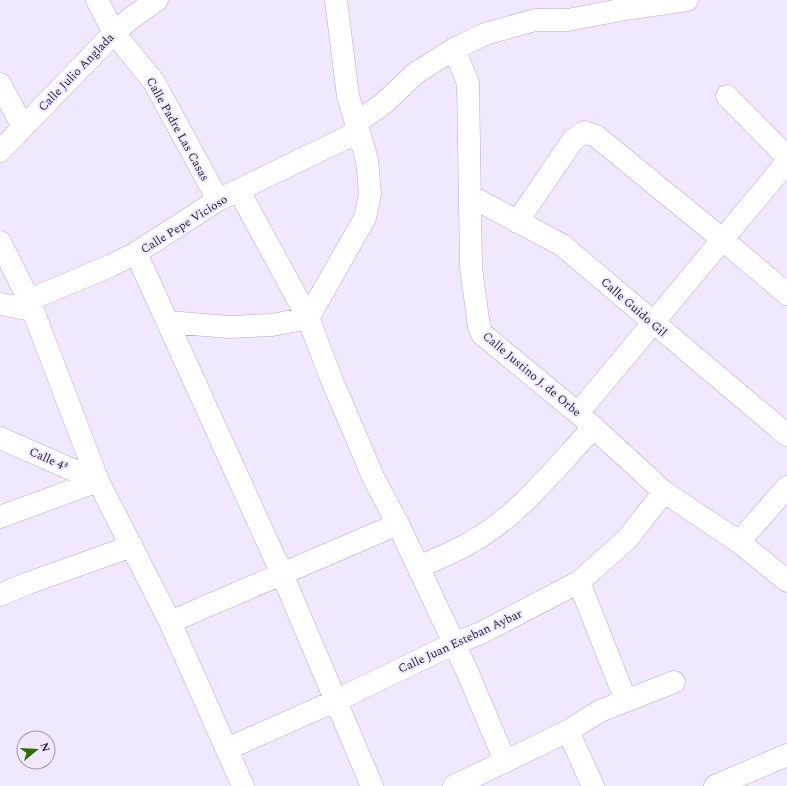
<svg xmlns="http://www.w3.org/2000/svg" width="787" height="786" font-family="Spectral,serif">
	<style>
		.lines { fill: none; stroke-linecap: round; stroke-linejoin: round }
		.minor-casing { stroke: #b7acc6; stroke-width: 23 }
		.minor { stroke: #fff; stroke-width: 22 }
		.labels { text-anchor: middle; stroke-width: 4; stroke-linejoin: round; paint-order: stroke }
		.street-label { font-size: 12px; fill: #231f29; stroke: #f1e8fe }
	</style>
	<rect width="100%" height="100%" fill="#f1e8fe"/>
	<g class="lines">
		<g class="minor-casing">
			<path id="minor" d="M97,0L114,33L154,82L218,200
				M454,49L468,83L471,267L479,327L482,334L578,413L664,492L739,542L787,581
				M0,84L23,127
				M727,96L787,157
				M356,123L383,104L416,73L454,49L485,34L535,20H568L625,9L687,0
				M0,151L114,33L130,19L157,0
				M239,191L308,318L331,378L374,479L398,524L467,671L505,761
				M470,196L562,245L787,435
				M517,222L573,140L584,132L596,136L722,239L787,294
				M0,242L29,300L98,481L170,622L243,786
				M136,253L282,574L372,786
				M29,300L110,266L136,253L218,200L358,132
				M0,304L32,310
				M168,322L229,327L272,325L308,318L365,218L370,194L367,160L348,96L336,0
				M578,413L787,162
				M0,438L98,481
				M0,517L98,481
				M739,542L787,487
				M419,567C436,559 455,552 471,542C519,516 557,466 594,427
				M579,582L626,701
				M0,595L26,584L132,546
				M170,622L398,524
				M568,731L593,786
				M227,749L335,701L453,644L481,633L579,582L627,539L664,492
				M454,786L568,731L600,711L674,682
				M715,786L787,755"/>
		</g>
		<use href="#minor" class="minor"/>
	</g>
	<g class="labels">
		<g class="street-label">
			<text transform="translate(76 72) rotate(-46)" y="4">Calle Julio Anglada</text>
			<text transform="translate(178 129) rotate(61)" y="4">Calle Padre Las Casas</text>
			<text transform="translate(184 224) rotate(-32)" y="4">Calle Pepe Vicioso</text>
			<text transform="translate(634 307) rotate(41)" y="4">Calle Guido Gil</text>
			<text transform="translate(532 374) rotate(40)" y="4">Calle Justino J. de Orbe</text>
			<text transform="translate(49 459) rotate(24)" y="4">Calle 4ª</text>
			<text transform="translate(460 641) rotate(-25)" y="4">Calle Juan Esteban Aybar</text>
		</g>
	</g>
	<g transform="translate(36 750) rotate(72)"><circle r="19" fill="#f1e8fe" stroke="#9f98a9"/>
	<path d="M0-3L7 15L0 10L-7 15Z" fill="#2d6e04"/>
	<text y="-6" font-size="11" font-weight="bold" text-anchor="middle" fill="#231f29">N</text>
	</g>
</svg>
